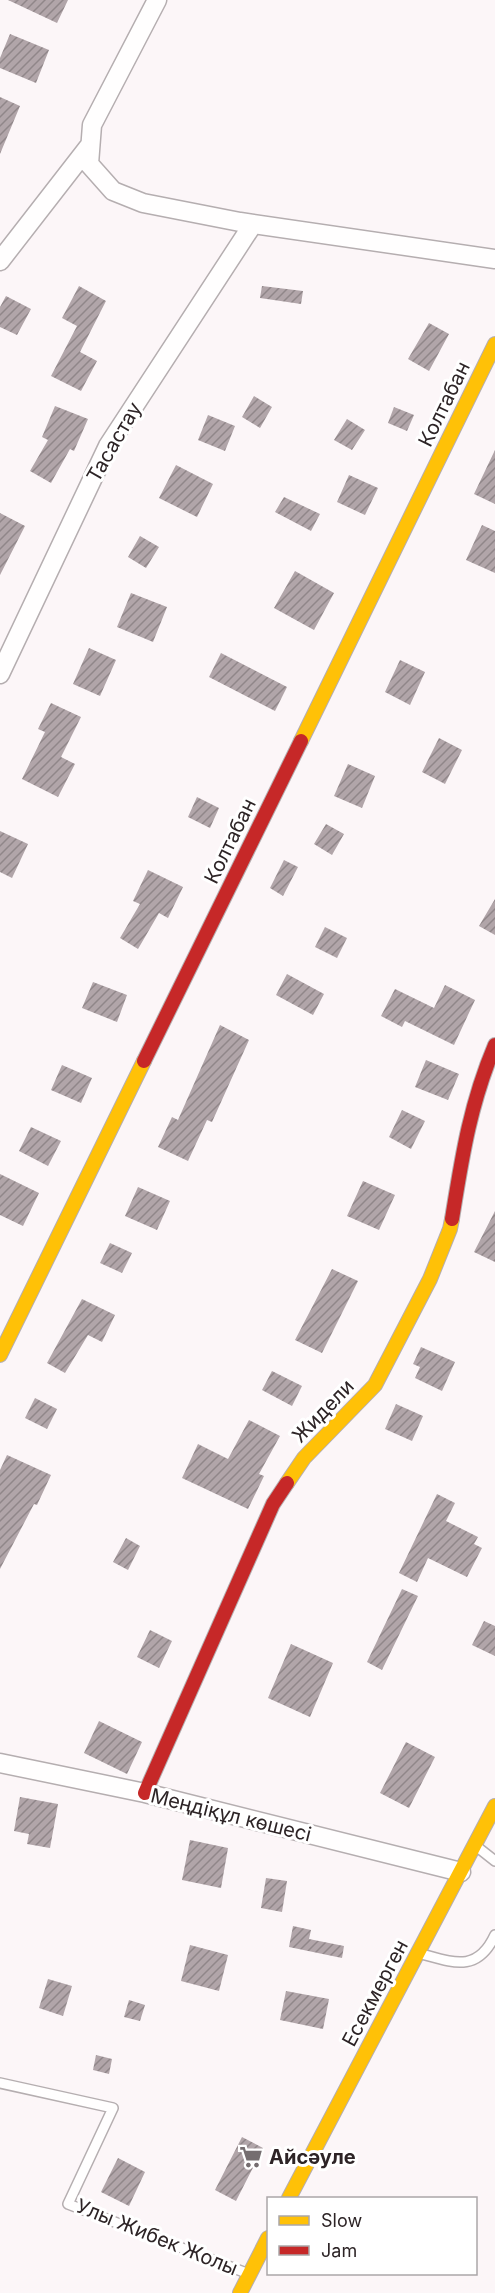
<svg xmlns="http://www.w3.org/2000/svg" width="495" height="2293" font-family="Inter,sans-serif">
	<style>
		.building { fill: url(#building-hatch) }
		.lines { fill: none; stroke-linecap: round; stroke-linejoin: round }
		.lane-casing { stroke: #b5aeb0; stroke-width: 12 }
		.street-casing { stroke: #b5aeb0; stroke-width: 21 }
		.slow-casing { stroke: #b5aeb0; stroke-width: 16 }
		.jam-casing { stroke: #b5aeb0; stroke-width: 16 }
		.lane { stroke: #fffefe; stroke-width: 9 }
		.street { stroke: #fffefe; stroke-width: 18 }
		.slow { stroke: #ffc107; stroke-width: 14 }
		.jam { stroke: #c62828; stroke-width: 14 }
		.labels { text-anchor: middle; stroke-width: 6; stroke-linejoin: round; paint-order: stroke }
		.street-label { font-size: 20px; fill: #2d2426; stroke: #fff }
		.poi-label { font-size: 20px; font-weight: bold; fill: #2d2426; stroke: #fff; text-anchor: start }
	</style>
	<defs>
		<pattern id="building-hatch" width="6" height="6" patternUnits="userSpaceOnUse" patternTransform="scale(1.5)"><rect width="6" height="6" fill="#b1a5a9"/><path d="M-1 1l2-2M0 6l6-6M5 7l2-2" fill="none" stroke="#908689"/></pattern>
	</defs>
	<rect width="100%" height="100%" fill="#fcf6f8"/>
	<path class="building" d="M8,0H68L57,23Z
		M10,34L49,50L36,83L0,68V58Z
		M0,97L20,106L0,154Z
		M79,286L106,301L80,352L97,361L81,391L51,376L77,326L62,318Z
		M262,286L303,291L301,304L260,298Z
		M6,296L31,309L17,335L0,327V307Z
		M429,323L449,334L429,371L408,359Z
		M254,396L272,407L260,428L242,417Z
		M55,406L88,419L74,451L70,449L51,483L30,471L48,440L42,437Z
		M394,407L414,415L407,431L388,423Z
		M208,415L235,426L225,451L198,440Z
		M347,419L365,430L352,450L334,440Z
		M495,450V504L474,494Z
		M176,465L213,484L197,517L159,498Z
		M349,475L378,488L365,515L337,502Z
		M284,497L320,514L311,531L275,512Z
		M0,513L25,526L0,575Z
		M482,525L495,531V573L466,560Z
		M140,536L159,547L146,568L128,557Z
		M295,571L334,593L314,630L274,608Z
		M131,593L167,607L153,642L117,627Z
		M89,648L116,660L100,696L73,684Z
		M221,653L287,687L275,711L209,677Z
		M400,660L425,672L410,705L385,692Z
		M51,703L81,717L61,757L75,764L58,797L22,779L45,732L38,729Z
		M439,738L462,750L445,784L422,772Z
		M348,764L375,776L362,808L334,796Z
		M197,797L219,808L210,828L188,817Z
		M326,824L344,834L332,855L314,844Z
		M0,831L28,844L12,878L0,872Z
		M284,860L298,867L283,896L270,888Z
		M148,870L183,887L168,918L159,913L138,949L120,938L140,904L133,901Z
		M495,899V935L479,926Z
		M325,927L347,938L337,958L315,947Z
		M287,974L324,994L313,1015L276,995Z
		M93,982L127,995L117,1022L82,1008Z
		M445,985L475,1000L454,1045L405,1021L402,1027L381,1016L395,989L434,1008Z
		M220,1025L249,1040L212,1122L207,1120L188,1161L158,1147L172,1117L178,1120Z
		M426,1060L459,1074L448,1100L415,1087Z
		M62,1065L92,1078L81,1103L51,1090Z
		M402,1110L425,1121L411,1149L389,1137Z
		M31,1127L61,1141L48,1166L19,1151Z
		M0,1174L39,1193L23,1226L0,1215Z
		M363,1181L395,1195L379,1230L347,1216Z
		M138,1187L170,1201L157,1230L125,1216Z
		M495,1211V1262L474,1252Z
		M110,1243L132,1253L122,1273L100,1263Z
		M332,1269L358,1281L322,1353L295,1340Z
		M82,1299L115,1315L102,1342L88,1335L65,1373L47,1363Z
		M421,1347L455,1362L442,1391L415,1378L420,1367L413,1364Z
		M272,1371L302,1386L292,1406L262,1390Z
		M35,1398L57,1409L47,1429L25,1418Z
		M396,1404L423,1416L412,1441L385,1429Z
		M249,1420L280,1436L259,1474L264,1476L248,1509L182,1478L198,1444L228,1459Z
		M7,1455L51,1475L37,1505L34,1504L0,1569V1470Z
		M437,1494L455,1503L446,1521L478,1537L474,1544L482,1548L467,1577L428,1558L417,1582L399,1573Z
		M126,1538L140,1546L128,1570L113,1562Z
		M402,1589L418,1596L382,1670L367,1662Z
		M484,1621L495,1626V1656L472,1645Z
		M150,1630L172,1641L159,1668L137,1657Z
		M291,1644L333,1663L310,1717L268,1698Z
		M99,1721L142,1742L127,1774L84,1753Z
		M406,1742L435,1757L409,1808L380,1793Z
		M20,1797L58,1804L50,1848L27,1844L29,1834L14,1831Z
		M190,1840L228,1848L221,1888L182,1880Z
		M266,1878L287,1881L282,1912L261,1908Z
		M293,1926L311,1930L309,1939L344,1946L342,1958L289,1947Z
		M190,1945L228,1955L219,1991L181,1981Z
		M48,1979L72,1986L63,2016L39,2008Z
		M286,1991L329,1999L323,2029L280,2020Z
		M129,2000L145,2005L140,2021L124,2017Z
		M96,2055L112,2059L109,2074L93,2070Z
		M242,2137L263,2148L236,2201L215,2190Z
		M118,2158L145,2172L129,2206L101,2192Z"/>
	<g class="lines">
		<g class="lane-casing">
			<path id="lane" d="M476,1846L495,1861
				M418,1953C452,1962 477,1974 495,1935
				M0,2083L113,2108L68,2204L249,2274"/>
		</g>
		<g class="street-casing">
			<path id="street" d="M157,0L92,125L89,164L113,191L143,203L240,222L495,259
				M0,261L90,145
				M0,674L108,446L253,224
				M0,1763L145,1793L461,1872"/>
		</g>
		<g class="slow-casing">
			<path id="slow" d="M301,741L495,344
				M0,1355L144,1061
				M287,1483L304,1458L375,1385L430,1279L450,1229L452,1219
				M289,2198L495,1806
				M240,2293L268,2238"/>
		</g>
		<g class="jam-casing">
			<path id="jam" d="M144,1061L301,741
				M452,1219C462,1157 470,1104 495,1045
				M145,1793L273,1504L287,1483"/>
		</g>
		<use href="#lane" class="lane"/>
		<use href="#street" class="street"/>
		<use href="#slow" class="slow"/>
		<use href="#jam" class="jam"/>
	</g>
	<defs>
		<g id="supermarket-bare" transform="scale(1.8)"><path d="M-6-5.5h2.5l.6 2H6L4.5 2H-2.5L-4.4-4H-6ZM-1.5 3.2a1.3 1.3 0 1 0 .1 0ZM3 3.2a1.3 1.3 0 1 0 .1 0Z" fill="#756e70" stroke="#fff" stroke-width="2.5" paint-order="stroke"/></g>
	</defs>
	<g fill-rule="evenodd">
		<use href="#supermarket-bare" x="251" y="2157"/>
	</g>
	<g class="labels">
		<g class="street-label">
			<text transform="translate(444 404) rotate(-64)" y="7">Колтабан</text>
			<text transform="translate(114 442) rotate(-60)" y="7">Тасастау</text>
			<text transform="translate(230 841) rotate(-64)" y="7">Колтабан</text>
			<text transform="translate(323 1411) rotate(-46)" y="7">Жидели</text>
			<text transform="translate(231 1815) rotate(14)" y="7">Меңдіқұл көшесі</text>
			<text transform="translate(375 1993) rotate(-62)" y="7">Eсекмерген</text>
			<text transform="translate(157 2237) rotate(22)" y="7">Улы Жибек Жолы</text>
		</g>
		<g class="poi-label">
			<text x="269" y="2164">Айсəyле</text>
		</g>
	</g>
	<rect x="267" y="2197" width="210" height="78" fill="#ffffff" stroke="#aba7a8" stroke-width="1.5"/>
	<rect x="279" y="2216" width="30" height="9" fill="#ffc107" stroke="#aba7a8" stroke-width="1.5"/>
	<text x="321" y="2227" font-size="18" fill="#2d2426">Slow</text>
	<rect x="279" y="2246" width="30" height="9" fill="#c62828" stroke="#aba7a8" stroke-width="1.5"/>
	<text x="321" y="2257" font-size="18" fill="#2d2426">Jam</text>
</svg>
